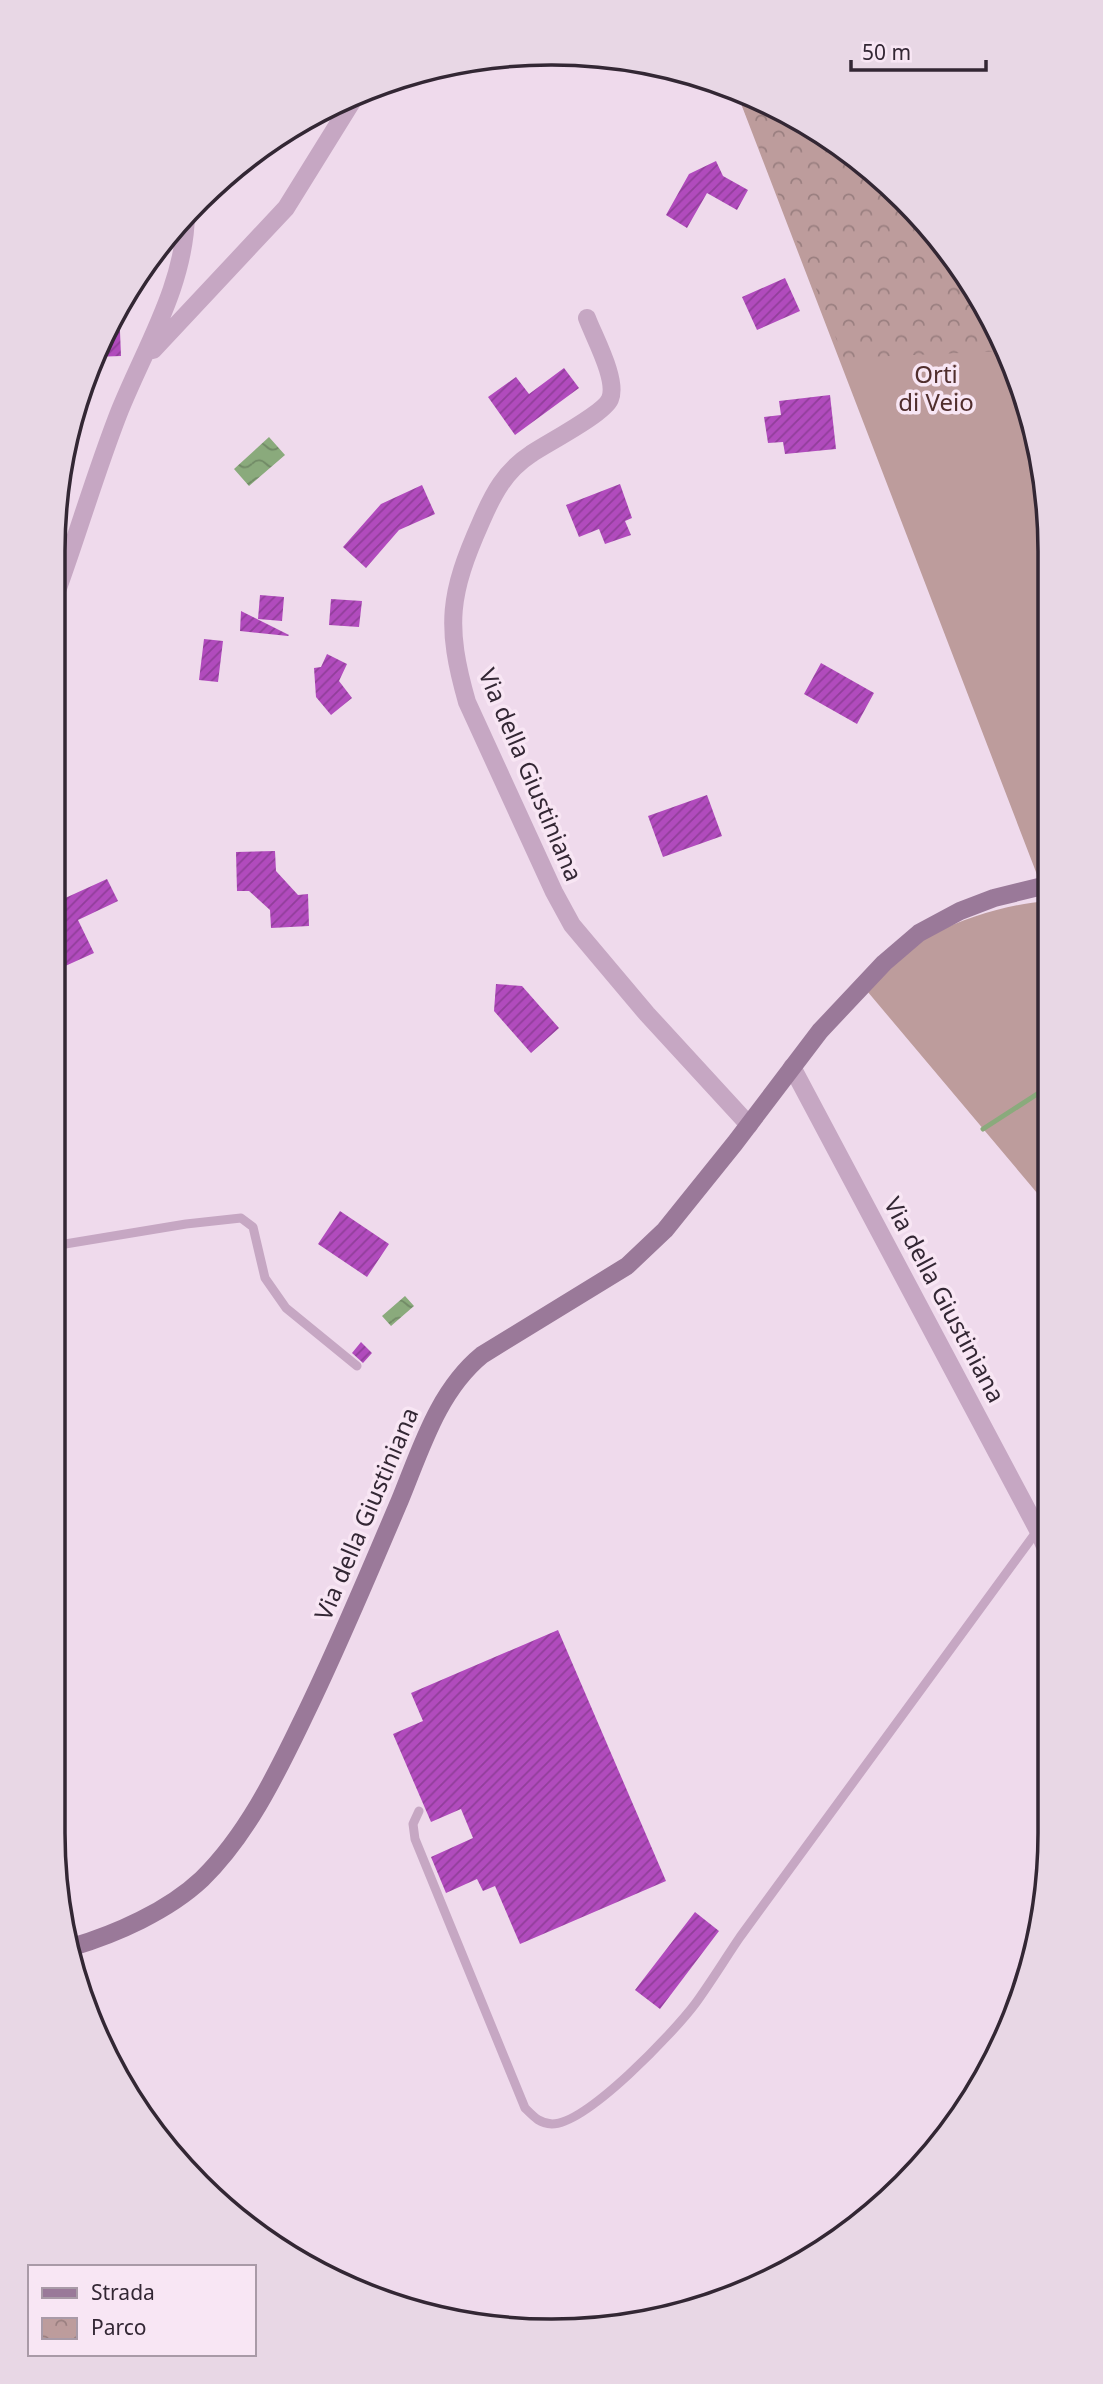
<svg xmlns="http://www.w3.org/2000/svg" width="1103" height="2384" font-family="'Noto Sans',sans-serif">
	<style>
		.green { fill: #bd9c9c }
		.park { fill: url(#park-crowns) }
		.water { fill: url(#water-waves) }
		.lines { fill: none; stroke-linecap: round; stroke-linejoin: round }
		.stream { stroke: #8aaa7c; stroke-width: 5 }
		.building { fill: url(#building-hatch) }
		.lane { stroke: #c6a7c3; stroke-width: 9 }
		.street { stroke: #c6a7c3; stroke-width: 18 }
		.secondary { stroke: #9a7999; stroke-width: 18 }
		.labels { text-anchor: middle; stroke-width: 7; stroke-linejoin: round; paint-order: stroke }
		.park-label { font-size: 24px; fill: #502e2d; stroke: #f8e6f4 }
		.street-label { font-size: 24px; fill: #332734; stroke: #f8e6f4 }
		.rim { fill: none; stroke: #332734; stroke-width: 3.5 }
	</style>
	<defs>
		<pattern id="park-crowns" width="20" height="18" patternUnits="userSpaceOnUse" patternTransform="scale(1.75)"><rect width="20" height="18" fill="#bd9c9c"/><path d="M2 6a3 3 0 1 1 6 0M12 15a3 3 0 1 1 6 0" fill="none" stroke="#9a7f80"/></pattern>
		<pattern id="water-waves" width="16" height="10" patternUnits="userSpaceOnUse" patternTransform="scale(1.75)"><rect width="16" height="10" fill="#8aaa7c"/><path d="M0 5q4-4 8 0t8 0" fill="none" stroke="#718a66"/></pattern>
		<pattern id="building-hatch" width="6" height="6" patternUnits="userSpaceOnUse" patternTransform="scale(1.75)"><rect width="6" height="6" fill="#b14bbd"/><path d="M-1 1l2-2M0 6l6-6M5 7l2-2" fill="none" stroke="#913e9a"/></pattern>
	</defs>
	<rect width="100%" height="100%" fill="#efdaec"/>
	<path class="green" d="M735,88L855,155L947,247L1012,360L1046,486L1047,884L1041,885Z
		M1048,901V1206L862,985C907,938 983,906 1048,901Z"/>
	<path class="park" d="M735,88L834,143L840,159L861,161L947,247L1007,351L844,358Z"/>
	<path class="water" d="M269,437L285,455L249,486L234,469Z
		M405,1296L414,1306L391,1326L382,1316Z"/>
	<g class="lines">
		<path class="stream" d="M983,1129L1048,1087"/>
	</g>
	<path class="building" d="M716,161L723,176L748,190L737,210L707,193L687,228L666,215L689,174Z
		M785,278L800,311L757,330L742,297Z
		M119,307L121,356L93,357Z
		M564,368L579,388L515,435L488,397L516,377L529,394Z
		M830,395L836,449L785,454L783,442L768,443L764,417L781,415L779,401Z
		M620,484L632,518L625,521L631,535L605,544L599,529L579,537L566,505Z
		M422,485L435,514L399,530L366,568L343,547L381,504Z
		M260,595L284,597L282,621L258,619Z
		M331,599L362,601L359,627L329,625Z
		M241,611L289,635L288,636L240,631Z
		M204,639L223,641L218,682L199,680Z
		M327,654L347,664L339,681L352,698L331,715L316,697L314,668L321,667Z
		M821,663L874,693L857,724L804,694Z
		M707,795L722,836L663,857L648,816Z
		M275,851L276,871L298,895L308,894L309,926L271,928L270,910L249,891H237L236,852Z
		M107,879L118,901L78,920L94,953L52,972V904Z
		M496,984L522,986L559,1028L531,1053L494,1011Z
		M340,1211L389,1244L367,1277L318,1244Z
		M361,1342L372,1353L363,1363L352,1353Z
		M558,1630L666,1881L520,1944L495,1886L483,1891L477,1879L446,1893L431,1857L473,1838L461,1809L431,1822L393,1734L423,1721L411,1693Z
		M695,1912L719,1931L660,2009L635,1990Z"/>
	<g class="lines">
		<path class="lane" d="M53,1246L186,1224L241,1218L253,1227L265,1278L286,1308L357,1366
			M419,1811L413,1824L415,1839L525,2108C534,2117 539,2123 552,2124C587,2124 674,2032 695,2004C711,1982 725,1959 740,1937L1037,1531"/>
		<path class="street" d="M587,318C594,337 618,380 610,399C604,414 547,443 531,454C505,471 493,494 481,522C449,594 445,625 467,702L554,892L572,925L647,1014L749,1125
			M153,350L286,208L358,92
			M53,602C76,540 94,477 118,415C144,349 185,286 186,214
			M792,1067L1038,1530L1050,1558"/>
		<path class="secondary" d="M72,1947C116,1934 168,1911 202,1879C246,1836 275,1777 301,1723C337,1650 368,1575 400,1500C421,1449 438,1391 482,1355L627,1266L665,1230L735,1143L820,1031L884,963L919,933L960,911L994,898L1047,885"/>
	</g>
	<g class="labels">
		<g class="park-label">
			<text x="936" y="383">Orti<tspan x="936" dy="28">di Veio</tspan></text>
		</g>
		<g class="street-label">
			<text transform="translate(530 775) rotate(67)" y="8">Via della Giustiniana</text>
			<text transform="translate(944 1300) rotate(62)" y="8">Via della Giustiniana</text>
			<text transform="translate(367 1514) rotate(-67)" y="8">Via della Giustiniana</text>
		</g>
	</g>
	<path d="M0 0H1103V2384H0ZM551 65H552A486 486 0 0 1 1038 551V1833A486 486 0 0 1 552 2319H551A486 486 0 0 1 65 1833V551A486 486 0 0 1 551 65Z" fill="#e8d7e5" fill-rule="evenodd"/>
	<path class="rim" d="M551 65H552A486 486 0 0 1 1038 551V1833A486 486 0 0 1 552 2319H551A486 486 0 0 1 65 1833V551A486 486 0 0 1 551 65Z"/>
	<rect x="28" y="2265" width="228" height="91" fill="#f8e6f4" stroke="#a99aa7" stroke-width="2"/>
	<rect x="42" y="2288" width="35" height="10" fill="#9a7999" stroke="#a99aa7" stroke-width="2"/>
	<text x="91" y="2300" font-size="21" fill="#332734">Strada</text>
	<rect x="42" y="2318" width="35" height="21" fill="url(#park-crowns)" stroke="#a99aa7" stroke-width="2"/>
	<text x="91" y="2335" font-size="21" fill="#332734">Parco</text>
	<path d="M851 60v10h135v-10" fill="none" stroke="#332734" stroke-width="3.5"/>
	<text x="862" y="60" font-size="21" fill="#332734" stroke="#f8e6f4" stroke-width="5" paint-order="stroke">50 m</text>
</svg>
